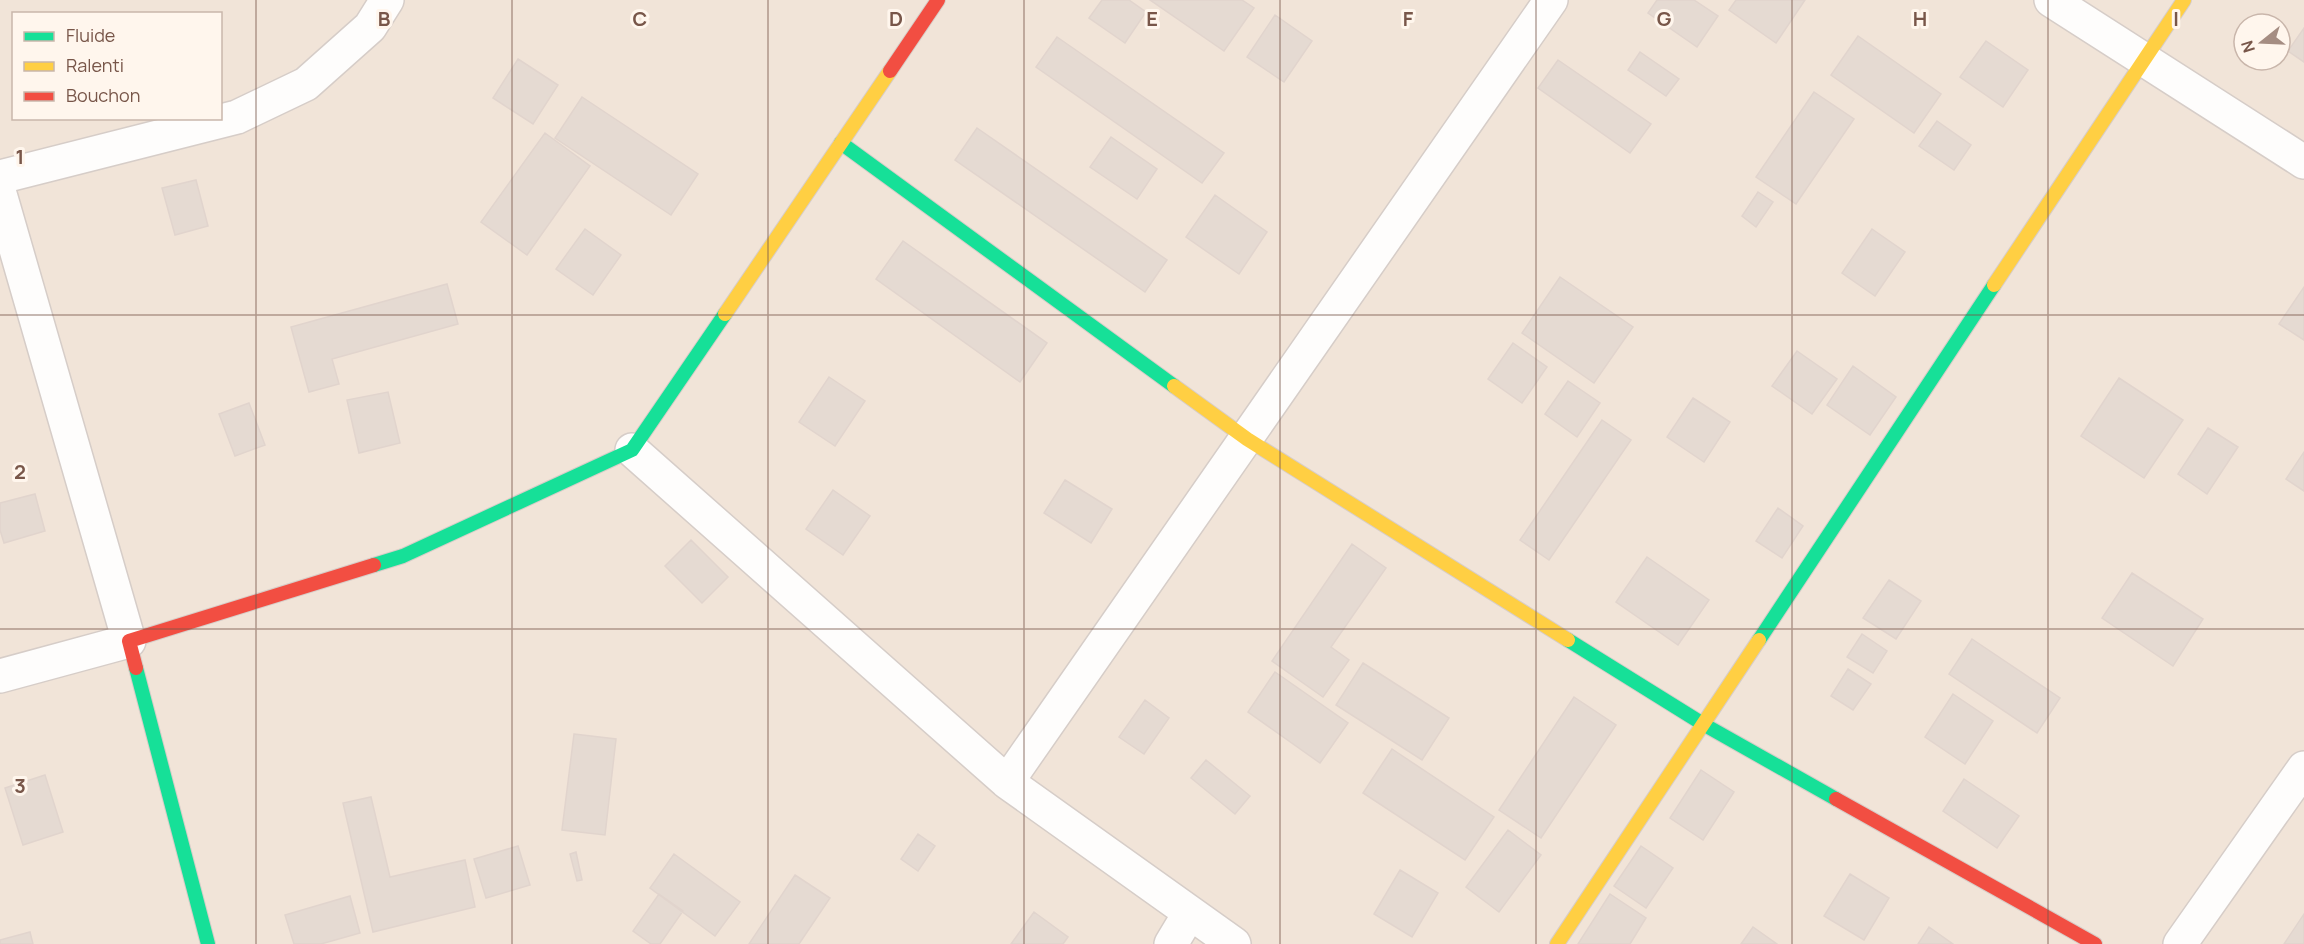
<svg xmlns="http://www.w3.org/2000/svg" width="2304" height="944" font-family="Manrope,sans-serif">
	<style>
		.residential { fill: #f1e4d8; fill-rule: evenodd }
		.building { fill: #e5dad2; stroke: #e1d4cd; stroke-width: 1.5 }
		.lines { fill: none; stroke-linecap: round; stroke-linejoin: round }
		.street-casing { stroke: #d6cdc8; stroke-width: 36 }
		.fast-casing { stroke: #d7cdc8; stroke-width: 16 }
		.slow-casing { stroke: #d7cdc8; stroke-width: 16 }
		.jam-casing { stroke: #d7cdc8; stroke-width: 16 }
		.street { stroke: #fefdfc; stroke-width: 33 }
		.fast { stroke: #16e098; stroke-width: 14 }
		.slow { stroke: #ffcf43; stroke-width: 14 }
		.jam { stroke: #f24e42; stroke-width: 14 }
		.grid { fill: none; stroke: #785649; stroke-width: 1.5; stroke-opacity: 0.55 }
		.grid-label { font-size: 20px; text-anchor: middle; font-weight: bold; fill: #785649; stroke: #fff6ed; stroke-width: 6; stroke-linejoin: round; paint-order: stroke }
	</style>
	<rect width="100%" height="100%" fill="#f8f2eb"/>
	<path class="residential" d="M0,0H2304V944H0ZM14,14H220V118H14ZM2244,24H2280V60H2244Z"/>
	<path class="building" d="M1102,0H1129L1146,12L1125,43L1089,18Z
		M1150,0H1242L1254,8L1224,51Z
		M1657,0H1694L1718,16L1697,47L1648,13Z
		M1736,0H1805L1776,43L1729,10Z
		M1275,15L1312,41L1284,82L1247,57Z
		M2304,28V62L2288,51Z
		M1858,36L1941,94L1914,133L1831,75Z
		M1057,37L1224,153L1202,183L1036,67Z
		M1986,41L2028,70L2003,107L1960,77Z
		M1640,52L1679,79L1666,96L1628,70Z
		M518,59L558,85L533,124L493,98Z
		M1558,60L1651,124L1630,153L1538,88Z
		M1814,92L1854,119L1796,204L1756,177Z
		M582,97L698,174L671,215L555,138Z
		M1937,121L1971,145L1954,170L1919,146Z
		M977,128L1167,260L1145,292L955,160Z
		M545,133L590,166L527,255L481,222Z
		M1111,137L1157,169L1137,199L1090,167Z
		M196,180L208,226L175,235L162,188Z
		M1758,192L1773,202L1756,227L1742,216Z
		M1215,195L1267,232L1239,274L1186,237Z
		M585,229L621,255L593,295L556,269Z
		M1872,229L1905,252L1875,296L1842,273Z
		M903,241L1047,343L1020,382L876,279Z
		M1560,277L1633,327L1594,383L1522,333Z
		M447,284L458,324L332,359L339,384L309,392L291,327Z
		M2304,287V340L2279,324Z
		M1513,343L1547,367L1522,403L1488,379Z
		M1797,351L1837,379L1812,414L1772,386Z
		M1853,366L1896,397L1870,435L1827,405Z
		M829,377L865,401L835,446L799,422Z
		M2119,378L2183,420L2144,478L2081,436Z
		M1568,381L1600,403L1577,437L1545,414Z
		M388,392L400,443L359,453L347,400Z
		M1693,398L1730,422L1704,462L1667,437Z
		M249,403L265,445L235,456L219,414Z
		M1602,420L1631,440L1549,560L1520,540Z
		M2208,428L2238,447L2207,494L2178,474Z
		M2304,452V491L2286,479Z
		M1065,480L1112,509L1091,543L1044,513Z
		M833,490L870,516L843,555L806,529Z
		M35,494L45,531L4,543L0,530V503Z
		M1778,508L1803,526L1782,558L1756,541Z
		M691,540L728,577L702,603L665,566Z
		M1352,544L1386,568L1331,647L1349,660L1323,697L1272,661Z
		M1647,557L1709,600L1678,645L1616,602Z
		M2132,573L2203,619L2173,666L2102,618Z
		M1889,580L1921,601L1896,639L1863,618Z
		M1862,634L1887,651L1873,673L1847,657Z
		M1972,639L2060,698L2037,733L1949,674Z
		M1363,663L1449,718L1422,760L1336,705Z
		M1848,669L1871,684L1853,710L1831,696Z
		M1275,672L1348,723L1320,763L1248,712Z
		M1953,694L1993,721L1965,764L1925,737Z
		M1574,697L1616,725L1541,838L1499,810Z
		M1145,700L1169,718L1144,754L1119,737Z
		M574,734L616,739L605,835L562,830Z
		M1392,749L1494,817L1465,860L1363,793Z
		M1206,760L1250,796L1235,814L1191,778Z
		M1701,770L1734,792L1703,840L1670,818Z
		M45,775L63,832L23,845L5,788Z
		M1964,779L2019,816L1997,848L1943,811Z
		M371,797L390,877L465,860L475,907L373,932L343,803Z
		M1508,830L1541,855L1499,912L1466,887Z
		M918,834L935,846L918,871L901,859Z
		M518,846L530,885L486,898L474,859Z
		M1641,846L1673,868L1646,908L1614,886Z
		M576,852L582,880L577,881L570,854Z
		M674,854L740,902L715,936L650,888Z
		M1400,870L1438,893L1412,937L1374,914Z
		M1850,874L1889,898L1864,940L1824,916Z
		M795,875L830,898L799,944H749Z
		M659,894L683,911L660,944H651L633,931Z
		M1610,894L1646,918L1630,944H1578Z
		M350,896L360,933L321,944H294L285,915Z
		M1034,912L1068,937L1063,944H1011Z
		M2304,914V944H2284Z
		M1753,927L1777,944H1741Z
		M1929,927L1953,944H1918Z
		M30,932L33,944H0V940Z"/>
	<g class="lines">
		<g class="street-casing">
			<path id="street" d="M2051,0L2304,162
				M0,177L237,117L306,84L370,27L387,0
				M0,194L129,641L0,676
				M632,450L1007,782L1234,944
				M1007,782L1551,0
				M1171,944L1189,914
				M2180,944L2304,768"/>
		</g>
		<g class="fast-casing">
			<path id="fast" d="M841,143L1174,386
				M374,565L403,556L632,450L725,314
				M1568,640L1703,724L1836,799
				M1759,640L1994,285
				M136,668L208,944"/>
		</g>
		<g class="slow-casing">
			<path id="slow" d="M1994,285L2184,0
				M725,314L890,71
				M1174,386L1247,439L1568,640
				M1557,944L1759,640"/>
		</g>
		<g class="jam-casing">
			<path id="jam" d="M890,71L938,0
				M136,668L129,641L374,565
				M1836,799L2095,944"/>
		</g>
		<use href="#street" class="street"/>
		<use href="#fast" class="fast"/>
		<use href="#slow" class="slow"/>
		<use href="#jam" class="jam"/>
	</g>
	<path class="grid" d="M256,0V944M512,0V944M768,0V944M1024,0V944M1280,0V944M1536,0V944M1792,0V944M2048,0V944M0,315H2304M0,629H2304"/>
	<g class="grid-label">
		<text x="384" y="26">B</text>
		<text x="640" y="26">C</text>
		<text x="896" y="26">D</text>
		<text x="1152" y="26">E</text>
		<text x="1408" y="26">F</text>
		<text x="1664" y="26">G</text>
		<text x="1920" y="26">H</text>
		<text x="2176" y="26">I</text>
		<text x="20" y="164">1</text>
		<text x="20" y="479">2</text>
		<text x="20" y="793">3</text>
	</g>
	<rect x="12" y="12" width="210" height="108" fill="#fff6ed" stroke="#c9b6ab" stroke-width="1.5"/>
	<rect x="24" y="32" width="30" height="9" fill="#16e098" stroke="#c9b6ab" stroke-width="1.5"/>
	<text x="66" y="42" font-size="18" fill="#785649">Fluide</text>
	<rect x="24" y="62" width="30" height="9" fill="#ffcf43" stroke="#c9b6ab" stroke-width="1.5"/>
	<text x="66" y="72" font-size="18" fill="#785649">Ralenti</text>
	<rect x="24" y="92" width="30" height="9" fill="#f24e42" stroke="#c9b6ab" stroke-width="1.5"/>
	<text x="66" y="102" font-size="18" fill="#785649">Bouchon</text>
	<g transform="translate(2262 42) rotate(252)"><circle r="28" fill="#fff6ed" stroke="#c9b6ab" stroke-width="1.5"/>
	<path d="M0-4.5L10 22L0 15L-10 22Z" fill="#a58d82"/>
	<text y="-9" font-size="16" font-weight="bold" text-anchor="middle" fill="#785649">N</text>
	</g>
</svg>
